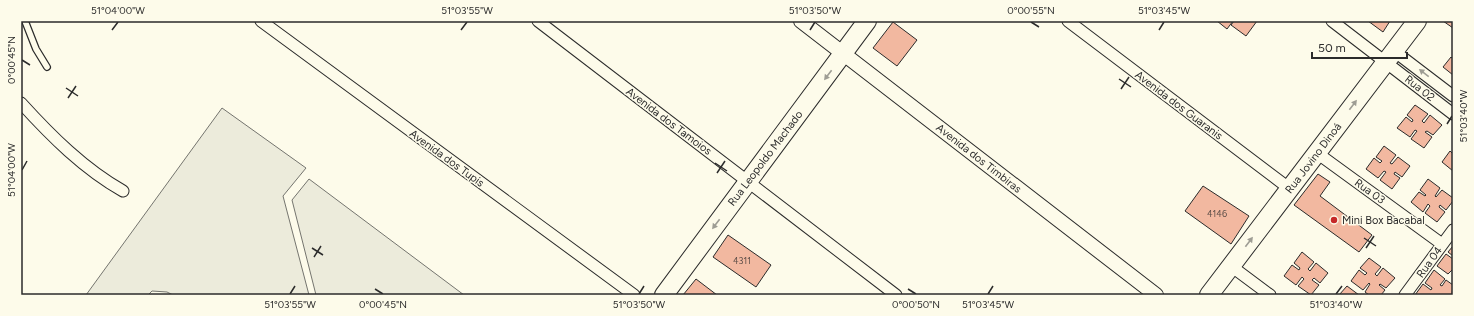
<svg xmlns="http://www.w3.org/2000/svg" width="1474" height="316" font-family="Figtree,sans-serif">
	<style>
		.green { fill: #ecebdb; stroke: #74746e }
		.building { fill: #f2b8a0; stroke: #2b2b2b }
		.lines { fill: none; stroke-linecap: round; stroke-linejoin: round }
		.service-casing { stroke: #2b2b2b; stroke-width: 8 }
		.minor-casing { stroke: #2b2b2b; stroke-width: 13 }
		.tertiary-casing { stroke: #2b2b2b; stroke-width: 16 }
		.primary-casing { stroke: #2b2b2b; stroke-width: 20 }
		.service { stroke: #fdfbea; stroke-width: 5.5 }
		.minor { stroke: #fdfbea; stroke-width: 11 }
		.tertiary { stroke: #fdfbea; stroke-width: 14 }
		.primary { stroke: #fdfbea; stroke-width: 18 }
		.oneway { fill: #9e9d94 }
		.ticks { fill: none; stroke: #2b2b2b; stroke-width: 1.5 }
		.poi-dot { fill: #c62828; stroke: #fdfbea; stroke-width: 1.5 }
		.labels { text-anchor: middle; stroke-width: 3; stroke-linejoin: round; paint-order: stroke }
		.number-label { font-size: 9px; fill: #5d4e48 }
		.street-label { font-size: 11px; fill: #2b2b2b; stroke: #fdfbea }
		.poi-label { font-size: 11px; fill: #2b2b2b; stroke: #fdfbea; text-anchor: start }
		.neatline { fill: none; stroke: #2b2b2b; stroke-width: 1.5 }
		.ticks-label { font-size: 10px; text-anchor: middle; fill: #2b2b2b }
	</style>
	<rect width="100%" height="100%" fill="#fdfbea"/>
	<path class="green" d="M222,108L306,168L283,196L309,295H173L167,292L152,291L148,295H86Z
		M309,179L464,295H316L292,200Z"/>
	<path class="building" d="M1217,21H1233L1227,29Z
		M1234,21H1257L1246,36L1231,25Z
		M1368,21H1390L1383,32Z
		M1443,21H1453V28Z
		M893,22L917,40L897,66L873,48Z
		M1451,57L1453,59V75L1443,67Z
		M1415,105L1428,114L1422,121L1424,123L1430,115L1442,125L1433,135L1427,131L1425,132L1432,137L1424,148L1411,139L1417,131L1415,130L1410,137L1397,128L1406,117L1412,122L1413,120L1407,115Z
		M1384,146L1396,155L1390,163L1392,164L1398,157L1410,166L1402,177L1395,172L1394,174L1400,178L1392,189L1380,180L1386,172L1384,171L1378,178L1366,169L1374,158L1380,163L1382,161L1376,157Z
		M1450,151L1453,154V171L1442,162Z
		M1318,174L1330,182L1320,196L1372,235L1359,252L1294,205Z
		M1428,179L1440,188L1435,196L1436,197L1442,190L1453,198V201L1446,210L1440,205L1439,207L1445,212L1437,222L1425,213L1430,206L1428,204L1423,212L1411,202L1419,192L1425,196L1426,195L1420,190Z
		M1203,186L1249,216L1231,244L1185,211Z
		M728,235L771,265L756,287L713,257Z
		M1453,246V256L1448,252Z
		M1302,252L1314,262L1308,269L1310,271L1316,263L1328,273L1320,283L1314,278L1312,280L1319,285L1311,295L1298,286L1304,279L1302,277L1296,285L1284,276L1292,265L1299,270L1300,268L1294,263Z
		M1446,254L1453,259V269L1448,274L1437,266Z
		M1369,258L1381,267L1375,274L1377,276L1383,268L1395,278L1386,288L1380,284L1379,285L1385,290L1381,295H1369L1365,292L1370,284L1369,283L1363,290L1351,281L1359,270L1365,275L1367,273L1360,268Z
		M1434,270L1445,279L1440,285L1442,286L1446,280L1453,285L1452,295H1415L1423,284L1431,290L1432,288L1425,283Z
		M696,279L717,295H683Z
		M1347,286L1359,295H1339Z"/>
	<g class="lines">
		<g class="service-casing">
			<path id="service" d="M25,21L36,49L47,67"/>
		</g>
		<g class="minor-casing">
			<path id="minor" d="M261,21L634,295
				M538,21L896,295
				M1068,21L1290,189
				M1332,21L1453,114
				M1394,51L1453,96
				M21,103C51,136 84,169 123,191
				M1317,153L1442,244
				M1231,266L1270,295
				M1405,295L1453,230"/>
		</g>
		<g class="tertiary-casing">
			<path id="tertiary" d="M801,21L1156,295"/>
		</g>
		<g class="primary-casing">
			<path id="primary" d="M664,295L867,21
				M1209,295L1417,21"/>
		</g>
		<use href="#service" class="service"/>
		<use href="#minor" class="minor"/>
		<use href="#tertiary" class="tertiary"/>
		<use href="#primary" class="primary"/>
	</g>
	<defs><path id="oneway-solid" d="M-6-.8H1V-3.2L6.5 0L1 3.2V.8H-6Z"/></defs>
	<g class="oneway">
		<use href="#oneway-solid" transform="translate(1424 73) rotate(-142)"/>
		<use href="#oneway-solid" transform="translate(828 75) rotate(127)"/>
		<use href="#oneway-solid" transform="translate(1353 105) rotate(-53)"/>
		<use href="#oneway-solid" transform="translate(716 224) rotate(127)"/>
		<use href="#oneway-solid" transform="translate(1249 242) rotate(-53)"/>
	</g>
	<path class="ticks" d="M1031,22L1039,27M112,30L118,22M461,30L467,22M810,30L815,22M1159,30L1164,22M22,60L30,65M1119,79L1131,87M66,88L78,96M1121,89L1129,77M68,98L76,86M1447,124L1452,116M715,163L727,171M22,170L27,161M717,173L725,161M1364,238L1376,246M312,248L323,255M1366,248L1374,236M314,257L321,246M375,289L383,294M908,289L916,294M290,294L295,286M639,294L644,286M988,294L993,286M1336,294L1342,286"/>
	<circle class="poi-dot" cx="1334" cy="220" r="4"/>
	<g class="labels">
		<g class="number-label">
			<text x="1217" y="217">4146</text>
			<text x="742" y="264">4311</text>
		</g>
		<g class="street-label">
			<text transform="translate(1420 88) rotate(38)" y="4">Rua 02</text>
			<text transform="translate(1179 105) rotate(37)" y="4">Avenida dos Guaranis</text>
			<text transform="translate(669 121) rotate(37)" y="4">Avenida dos Tamoios</text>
			<text transform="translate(447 158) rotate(36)" y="4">Avenida dos Tupis</text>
			<text transform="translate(765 158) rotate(-53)" y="4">Rua Leopoldo Machado</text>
			<text transform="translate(979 158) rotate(38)" y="4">Avenida dos Timbiras</text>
			<text transform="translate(1313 158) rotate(-53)" y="4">Rua Jovino Dinoá</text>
			<text transform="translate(1370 191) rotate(36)" y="4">Rua 03</text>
			<text transform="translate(1429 262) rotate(-54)" y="4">Rua 04</text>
		</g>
		<g class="poi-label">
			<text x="1342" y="224">Mini Box Bacabal</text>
		</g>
	</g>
	<rect width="1474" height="316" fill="none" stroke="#fdfbea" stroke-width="44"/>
	<path d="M1312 52v6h95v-6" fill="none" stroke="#2b2b2b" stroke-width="2"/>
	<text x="1318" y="52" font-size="12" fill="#2b2b2b" stroke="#fdfbea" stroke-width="3" paint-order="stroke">50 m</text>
	<rect x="22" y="22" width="1430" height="272" class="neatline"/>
	<g class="ticks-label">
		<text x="118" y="14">51°04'00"W</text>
		<text x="467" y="14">51°03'55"W</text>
		<text x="815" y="14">51°03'50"W</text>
		<text x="1031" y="14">0°00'55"N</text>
		<text x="1164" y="14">51°03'45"W</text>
		<text transform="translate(11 60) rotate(-90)" y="4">0°00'45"N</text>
		<text transform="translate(1463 116) rotate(-90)" y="4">51°03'40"W</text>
		<text transform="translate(11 170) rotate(-90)" y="4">51°04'00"W</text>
		<text x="290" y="308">51°03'55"W</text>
		<text x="383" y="308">0°00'45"N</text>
		<text x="639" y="308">51°03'50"W</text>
		<text x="916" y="308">0°00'50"N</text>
		<text x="988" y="308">51°03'45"W</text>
		<text x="1336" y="308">51°03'40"W</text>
	</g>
</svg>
